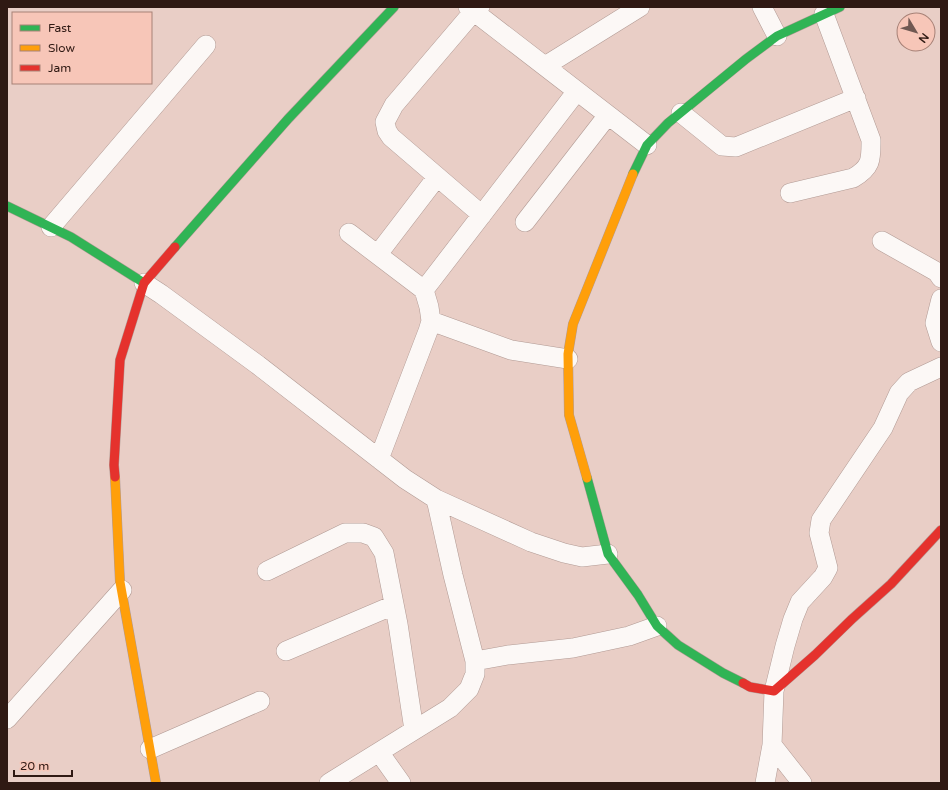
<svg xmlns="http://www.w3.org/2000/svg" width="948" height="790" font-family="'Varela Round',sans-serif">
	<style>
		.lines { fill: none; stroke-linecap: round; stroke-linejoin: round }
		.street-casing { stroke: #b19a94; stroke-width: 20 }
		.fast-casing { stroke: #b19a94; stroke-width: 10 }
		.slow-casing { stroke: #b19a94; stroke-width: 10 }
		.jam-casing { stroke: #b19a94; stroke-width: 10 }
		.street { stroke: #fcf8f6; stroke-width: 19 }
		.fast { stroke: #30b455; stroke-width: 9 }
		.slow { stroke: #ff9f0a; stroke-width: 9 }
		.jam { stroke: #e5322d; stroke-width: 9 }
	</style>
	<rect width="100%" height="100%" fill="#e9cec6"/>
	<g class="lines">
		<g class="street-casing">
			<path id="street" d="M468,7L647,145
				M480,7L474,11L394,105L385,122L387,131L391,137L482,215
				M762,7L777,36
				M545,66L640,7
				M681,113L722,146L736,147L856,98
				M790,193L853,178C872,167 871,159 871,140L824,14
				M525,222L608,115
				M51,227L206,45
				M349,233L424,290L429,307L431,321L428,331L379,459
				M882,241L937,272L941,278
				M378,254L437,177
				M144,283L161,294L258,365L405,479L436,499L531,542L564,553L582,557L608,554
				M424,290L577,91
				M941,299L935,323L941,342
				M431,321L511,350L568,359
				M267,571L345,533H363L374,537L384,553L398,624L414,730
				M286,651L394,605
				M475,661L508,655L573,648L629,636L657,626
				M7,719L122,590
				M772,745L802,783
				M150,749L260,701
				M379,752L401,783
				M329,783L450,708L469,689L475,674V661L453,575L436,499
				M765,783L772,745L774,691L785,646L793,619L800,602L823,577L828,568L819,533L821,520L883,428L899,393L909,382L941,367"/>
		</g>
		<g class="fast-casing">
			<path id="fast" d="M633,174L647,145L668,123L746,59L777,36L840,7
				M7,206L71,237L144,283
				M175,247L288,119L394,7
				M587,478L608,554L638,595L657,626L678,645L723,673L743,683"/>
		</g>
		<g class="slow-casing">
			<path id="slow" d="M115,477L120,582L156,783
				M587,478L569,415L568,354L573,324L633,174"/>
		</g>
		<g class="jam-casing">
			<path id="jam" d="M115,477L114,465L120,360L144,283L175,247
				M743,683L750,687L774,691L815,655L852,619L891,584L941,530"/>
		</g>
		<use href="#street" class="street"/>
		<use href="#fast" class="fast"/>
		<use href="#slow" class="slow"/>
		<use href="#jam" class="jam"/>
	</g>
	<rect width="948" height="790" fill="none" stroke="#2f1913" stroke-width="16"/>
	<rect x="12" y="12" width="140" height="72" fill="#f7c6b8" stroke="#a78176"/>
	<rect x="20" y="25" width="20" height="6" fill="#30b455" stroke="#a78176"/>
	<text x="48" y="32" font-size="12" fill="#2f1913">Fast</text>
	<rect x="20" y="45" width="20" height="6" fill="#ff9f0a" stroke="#a78176"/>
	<text x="48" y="52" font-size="12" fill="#2f1913">Slow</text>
	<rect x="20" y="65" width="20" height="6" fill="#e5322d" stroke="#a78176"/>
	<text x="48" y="72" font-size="12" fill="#2f1913">Jam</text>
	<g transform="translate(916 32) rotate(128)"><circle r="19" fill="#f7c6b8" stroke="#a78176"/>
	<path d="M0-3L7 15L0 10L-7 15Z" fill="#705852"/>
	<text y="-6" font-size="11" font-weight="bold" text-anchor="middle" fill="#2f1913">N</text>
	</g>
	<path d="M14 770v6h58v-6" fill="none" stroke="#2f1913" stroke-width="2"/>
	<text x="20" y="770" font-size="12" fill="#2f1913" stroke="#f7c6b8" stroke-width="3" paint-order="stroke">20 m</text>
</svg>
